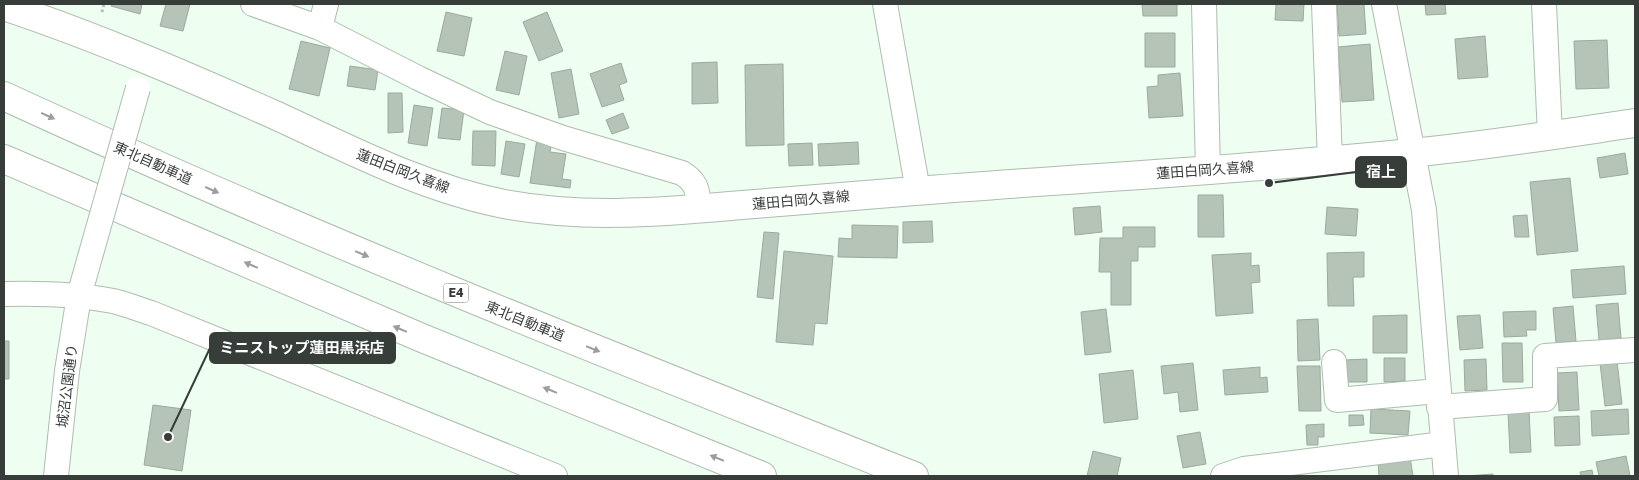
<svg xmlns="http://www.w3.org/2000/svg" width="1639" height="480" font-family="'Golos Text','Noto Sans JP',sans-serif">
	<style>
		.building { fill: #b6c4b7; stroke: #9caa9e }
		.lines { fill: none; stroke-linecap: round; stroke-linejoin: round }
		.minor-casing { stroke: #aebcaf; stroke-width: 26 }
		.major-casing { stroke: #aebcaf; stroke-width: 30 }
		.highway-casing { stroke: #aebcaf; stroke-width: 30 }
		.path { stroke: #b3c0b5; stroke-width: 3; stroke-dasharray: 2.5 2.5; stroke-linecap: butt }
		.minor { stroke: #fff; stroke-width: 24 }
		.major { stroke: #fff; stroke-width: 28 }
		.highway { stroke: #fff; stroke-width: 28 }
		.minor-bridge-casing { stroke: #aebcaf; stroke-width: 26; stroke-linecap: butt }
		.minor-bridge { stroke: #fff; stroke-width: 24 }
		.oneway { fill: #9b9e9c }
		.labels { text-anchor: middle; stroke-width: 4.5; stroke-linejoin: round; paint-order: stroke }
		.shield { fill: #fff; stroke: #737774; stroke-width: 1 }
		.shield-label { font-size: 12px; font-weight: bold; fill: #373d38 }
		.street-label { font-size: 14px; fill: #373d38; stroke: #fff }
		.leader { fill: none; stroke: #373d38; stroke-width: 2 }
		.callout-dot { fill: #373d38; stroke: #fff; stroke-width: 2 }
		.callout { fill: #373d38; stroke: #373d38; stroke-width: 2 }
		.callout-label { font-size: 15px; text-anchor: middle; font-weight: bold; fill: #fff }
	</style>
	<rect width="100%" height="100%" fill="#eefef0"/>
	<path class="building" d="M112,4H142L140,14L111,6Z
		M166,4H190L183,31L160,26Z
		M1142,4H1177V16H1143Z
		M1276,4H1304L1303,21L1275,20Z
		M1337,4H1364L1366,34L1339,36Z
		M1425,4H1445L1446,14L1426,15Z
		M446,12L472,18L464,56L437,51Z
		M547,12L563,51L539,61L523,22Z
		M1145,33H1175V67H1145Z
		M1485,36L1488,77L1458,79L1455,39Z
		M1607,40L1609,88L1576,89L1574,41Z
		M301,41L330,48L319,96L289,89Z
		M1370,44L1374,100L1342,102L1338,47Z
		M505,51L527,56L519,95L496,90Z
		M717,62L718,103L692,104V63Z
		M621,63L627,82L619,85L624,100L602,107L590,74Z
		M783,64L784,145L746,146L745,65Z
		M350,66L378,70L375,90L347,86Z
		M571,69L579,114L559,118L551,73Z
		M1180,73L1183,116L1149,118L1147,87L1158,86V75Z
		M388,93H402L403,132L388,133Z
		M414,105L433,108L427,146L408,143Z
		M442,108L464,110L460,140L438,138Z
		M623,113L629,128L612,134L606,120Z
		M473,131H496L495,166L472,165Z
		M537,139L552,141L550,152L566,154L562,179L571,180L570,188L530,183Z
		M506,141L525,144L519,177L501,174Z
		M858,142L859,164L819,166L818,144Z
		M812,143L813,165L789,166L788,144Z
		M1625,153L1628,174L1600,178L1597,158Z
		M1570,178L1578,251L1537,255L1530,182Z
		M1198,195H1223L1224,237H1198Z
		M1100,206L1102,232L1075,235L1073,208Z
		M1327,207L1358,209L1356,236L1325,234Z
		M1527,215L1529,237H1515L1513,216Z
		M932,221L933,242L903,243V222Z
		M852,225L898,226L897,258L838,257L839,238L852,239Z
		M1123,227H1155V247H1138V261H1131V305H1111V272H1099L1100,238H1123Z
		M764,232L779,233L773,299L757,297Z
		M784,251L833,256L827,324L815,323L813,345L776,342Z
		M1364,252V277H1353L1354,306H1328L1327,253Z
		M1251,253V266L1259,265L1260,282L1251,283L1253,313L1216,316L1212,255Z
		M1624,266L1626,294L1573,298L1571,270Z
		M1618,303L1621,338L1599,340L1596,305Z
		M1573,306L1576,341L1556,343L1553,308Z
		M1106,309L1111,352L1085,355L1081,312Z
		M1536,311V330H1526L1527,336L1504,337L1503,312Z
		M1407,315V353H1373V316Z
		M1480,315L1483,348L1460,350L1457,316Z
		M1318,319L1320,360L1298,361L1297,320Z
		M4,341H9V379H4Z
		M1502,343H1522L1523,382H1503Z
		M1384,358H1405V381L1384,382Z
		M1367,359V382H1345L1344,360Z
		M1486,359L1487,390L1465,391L1464,360Z
		M1617,361L1622,404L1605,406L1600,363Z
		M1193,363L1198,410L1180,412L1178,392L1164,394L1161,366Z
		M1297,366H1320L1321,411H1299Z
		M1260,367V378L1267,377L1268,392L1225,395L1223,370Z
		M1133,370L1138,419L1104,423L1099,374Z
		M1577,372L1579,410L1559,411L1557,373Z
		M153,405L191,410L182,471L144,465Z
		M1371,409L1410,411L1408,435L1370,433Z
		M1628,409L1629,434L1592,436L1591,411Z
		M1529,411L1531,452L1510,453L1508,412Z
		M1349,415H1363L1364,425L1349,426Z
		M1579,416L1580,445L1555,446L1554,417Z
		M1324,424V437H1318V445H1307L1306,425Z
		M1200,432L1206,464L1183,468L1177,436Z
		M1093,451L1121,458L1117,476H1087Z
		M1626,456L1630,476H1599L1596,462Z
		M1410,457L1413,476H1379L1378,461Z
		M1592,470L1593,476H1581L1580,472Z
		M1493,474V476H1466Z"/>
	<g class="lines">
		<g class="minor-casing">
			<path id="minor" d="M253,4L320,28L418,78L490,112L563,138L682,173C698,183 697,191 700,209
				M885,4L918,191
				M1204,4L1208,171
				M1324,4L1330,160
				M1384,4L1424,210L1446,476
				M1544,4L1550,136
				M320,28L326,4
				M4,294C41,293 77,294 113,301C126,304 138,309 151,313L555,476
				M1334,362L1337,400L1438,391
				M1439,407L1545,399V356L1635,350
				M56,476L67,371L79,296L90,257
				M1223,476L1244,469L1443,444"/>
		</g>
		<g class="major-casing">
			<path id="major" d="M4,6C97,37 187,76 277,116C351,150 423,188 504,204C579,218 654,213 730,206C792,201 853,196 915,191C1080,178 1245,170 1410,153C1485,146 1560,134 1635,123"/>
		</g>
		<g class="highway-casing">
			<path id="highway" d="M4,96C303,234 608,355 914,476
				M4,159L422,338L762,476"/>
		</g>
		<path class="path" d="M102,12L104,4"/>
		<use href="#minor" class="minor"/>
		<use href="#major" class="major"/>
		<use href="#highway" class="highway"/>
		<g class="minor-bridge-casing">
			<path id="minor-bridge" d="M90,257L138,88"/>
		</g>
		<use href="#minor-bridge" class="minor-bridge"/>
	</g>
	<defs><path id="oneway-solid" d="M-6-.8H1V-3.2L6.5 0L1 3.2V.8H-6Z" transform="scale(1.25)"/></defs>
	<g class="oneway">
		<use href="#oneway-solid" transform="translate(48 116) rotate(24)"/>
		<use href="#oneway-solid" transform="translate(212 190) rotate(24)"/>
		<use href="#oneway-solid" transform="translate(362 254) rotate(23)"/>
		<use href="#oneway-solid" transform="translate(251 265) rotate(-157)"/>
		<use href="#oneway-solid" transform="translate(400 329) rotate(-157)"/>
		<use href="#oneway-solid" transform="translate(593 349) rotate(22)"/>
		<use href="#oneway-solid" transform="translate(550 390) rotate(-158)"/>
		<use href="#oneway-solid" transform="translate(717 458) rotate(-158)"/>
	</g>
	<g class="labels">
		<rect class="shield" x="443.5" y="283.5" width="25" height="19" rx="4"/>
		<g class="shield-label">
			<text x="456" y="297">E4</text>
		</g>
		<g class="street-label">
			<text transform="translate(153 163) rotate(24)" y="5">東北自動車道</text>
			<text transform="translate(1205 170) rotate(-4)" y="5">蓮田白岡久喜線</text>
			<text transform="translate(403 171) rotate(21)" y="5">蓮田白岡久喜線</text>
			<text transform="translate(801 200) rotate(-5)" y="5">蓮田白岡久喜線</text>
			<text transform="translate(525 321) rotate(22)" y="5">東北自動車道</text>
			<text transform="translate(67 386) rotate(-83)" y="5">城沼公園通り</text>
		</g>
	</g>
	<path class="leader" d="M1269 183L1356 172M168 437L210 348"/>
	<g class="callout-dot">
		<circle cx="1269" cy="183" r="5"/>
		<circle cx="168" cy="437" r="5"/>
	</g>
	<g class="callout">
		<rect x="1356" y="157" width="50" height="30" rx="5"/>
		<rect x="210" y="333" width="185" height="30" rx="5"/>
	</g>
	<g class="callout-label">
		<text x="1381" y="177">宿上</text>
		<text x="302" y="353">ミニストップ蓮田黒浜店</text>
	</g>
	<rect width="1639" height="480" fill="none" stroke="#373d38" stroke-width="10"/>
</svg>
